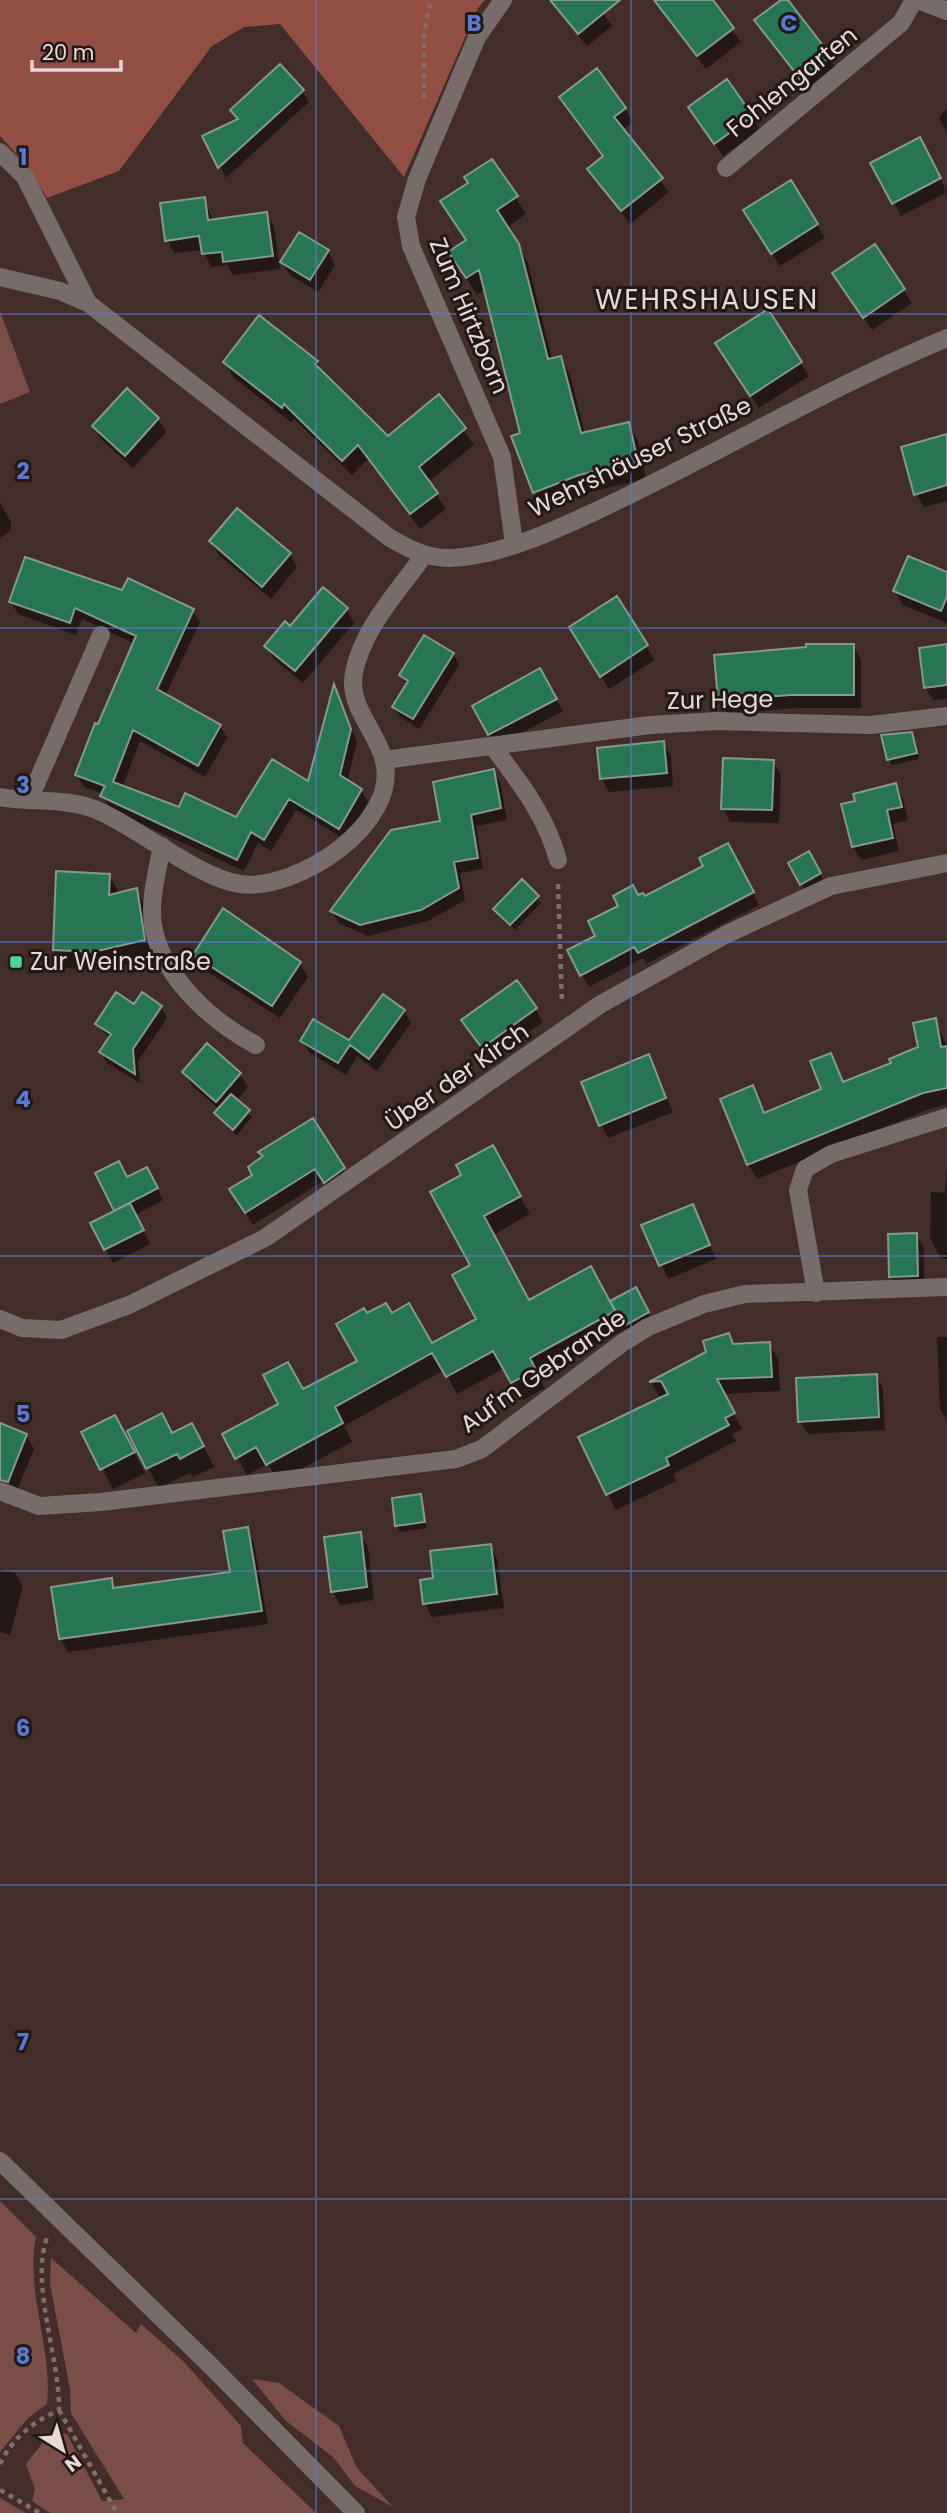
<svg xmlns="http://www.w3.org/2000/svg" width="947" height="2513" font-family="Poppins,sans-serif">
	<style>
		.green { fill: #784e47 }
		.forest { fill: #924e42 }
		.shadow { fill: #0007 }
		.building { fill: #287553; stroke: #839a8d; stroke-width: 2 }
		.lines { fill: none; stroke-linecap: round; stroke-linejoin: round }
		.path { stroke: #806e6a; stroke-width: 4.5; stroke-dasharray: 5 5; stroke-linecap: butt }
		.minor { stroke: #776c6a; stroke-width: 18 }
		.grid { fill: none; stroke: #5a78d7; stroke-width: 2; stroke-opacity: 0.55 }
		.poi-dot { fill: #4fd399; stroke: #221816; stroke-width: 2.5 }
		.labels { text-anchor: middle; stroke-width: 6; stroke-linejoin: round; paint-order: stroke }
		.street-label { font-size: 24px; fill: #e7d9d6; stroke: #221816 }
		.poi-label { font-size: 24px; fill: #e7d9d6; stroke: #221816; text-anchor: start }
		.quarter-label { font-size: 28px; letter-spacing: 2px; fill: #e7d9d6; stroke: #221816 }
		.grid-label { font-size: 23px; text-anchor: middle; font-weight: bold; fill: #5a78d7; stroke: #221816; stroke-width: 6; stroke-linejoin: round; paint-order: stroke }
	</style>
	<rect width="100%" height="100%" fill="#422d29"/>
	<path class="green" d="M0,311L30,392L0,404Z
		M0,2201L36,2237C25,2293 53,2348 47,2404L28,2418L0,2452Z
		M51,2258L136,2333L141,2324L184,2362L241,2426L243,2443L316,2513H50L32,2501L35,2489L26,2464L50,2433L67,2434L102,2501L124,2499L71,2413L70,2389L50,2284Z
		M252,2379L279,2383L339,2426L357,2468L393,2507L355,2486L333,2457L286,2421Z
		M0,2498L26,2513H0Z"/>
	<path class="forest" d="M0,0H485L478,8L404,177L280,24L244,27L212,46L119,171L47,198L29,168L0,136Z"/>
	<path class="shadow" d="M549,0H594L612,26L587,46Z
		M660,0H711L741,42L706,69L665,15L658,2Z
		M784,0L838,70L809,92L757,20Z
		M302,91L309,102L226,178L205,137L238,121L232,111Z
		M561,97L625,109L633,122L622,130L669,192L630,224L589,169L604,157Z
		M947,108V132L939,118Z
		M752,116L760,130L723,156L698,120Z
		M927,152L947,192L901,216L873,164Z
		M492,161L526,214L506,228L528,263L552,359L560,358L570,375L585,434L628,424L638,441L646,479L589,492L545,509L535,492L513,437L522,434L485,289L477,295L450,252L467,241L470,184Z
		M204,199L213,221L266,214L274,227L280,269L233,275L227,265L211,267L203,250L174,253L167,240Z
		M753,224L817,225L825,238L780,266Z
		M874,246L912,303L872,330L842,287Z
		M328,251L335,265L318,292L290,275L282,262Z
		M725,357L801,363L809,376L759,408Z
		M225,362H317L324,375L388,438L439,397L474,445L428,482L446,509L420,529L368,459L352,475L294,419L291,422L234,378Z
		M158,419L166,432L133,468L102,440L94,427Z
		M947,435V501L924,507L916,494Z
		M0,503L11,522V530L0,538Z
		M211,542L290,554L297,567L271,599L219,555Z
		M947,574V623L903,605L895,591Z
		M323,590L347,610L354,623L303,683L274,659L266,646L290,628Z
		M123,593L192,610L200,622L165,696L220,726L227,738L205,777L140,741L122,788L180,809L237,819L309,784L334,689L357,742L347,782L361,790L368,802L346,840L296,810L271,851L258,843L244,871L109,809L103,794L84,787L77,775L135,644L82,619L76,635L18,614L11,602Z
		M616,599L655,660L609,689L579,641Z
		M853,646L861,659V708H798L728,714L720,700Z
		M947,646V699L933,700L925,687Z
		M453,654L459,665L419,729L400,717L394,707L407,686L401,675Z
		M539,670L563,711L497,746L474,707Z
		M911,733L919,759L892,765L889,759Z
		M663,743L671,756L673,786L609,792L602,779L599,749Z
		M773,761L781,775L779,823L730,822L723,808Z
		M493,771L500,782L507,820L476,826L483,869L460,873L465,900L428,921L368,936L339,923L332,912L442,823Z
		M896,785L903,799L908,820L893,824L899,851L861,860L853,847L843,806Z
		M809,854L823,880L805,890L790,864Z
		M734,857L759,905L646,964L643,958L589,987L582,975L598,936L638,897L644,898Z
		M109,875L120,894L136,890L147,909L154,958L109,969L65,968L54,950Z
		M537,897L541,903L515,930L496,909Z
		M195,955L300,964L308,977L280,1018L202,968Z
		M134,1007H161L167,1018L138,1061L140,1083L107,1063L101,1052L110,1039L97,1024Z
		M535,1009L543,1022L490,1060L464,1021Z
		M404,1011L411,1023L377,1071L357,1056L346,1075L310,1053L302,1041L350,1043Z
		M935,1020L947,1047V1105L932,1108L757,1179L748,1164L752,1088L765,1114L824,1090L830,1055L845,1084L893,1064L920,1048Z
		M648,1057L673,1112L608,1138L601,1125Z
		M184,1072L240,1074L248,1087L236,1101L252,1117L237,1135L220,1120L216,1113L219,1109L192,1086Z
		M313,1120L351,1182L332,1195L323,1181L253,1225L239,1202L264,1158L261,1153Z
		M492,1147L530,1214L493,1235L529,1302L610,1303L635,1290L651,1319L629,1331L627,1328L538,1377L545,1388L523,1400L505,1368L457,1394L444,1370L344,1426L352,1442L278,1481L268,1464L247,1475L237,1458L302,1391L359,1362L366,1316H391L431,1345L478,1320L463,1176Z
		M947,1171V1259H941L930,1238L931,1192L945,1193Z
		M97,1173L153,1181L163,1200L135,1215L150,1244L113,1263L92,1224L116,1212Z
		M692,1206L716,1259L668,1279L644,1226Z
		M916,1235L924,1248V1289L898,1290L891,1276Z
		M728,1335L735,1346L769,1344L778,1359L780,1391L723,1394L742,1429L732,1434L736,1441L673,1474L676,1481L616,1510L580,1437L668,1396H659L651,1382L709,1353Z
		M937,1337H947V1420L940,1409Z
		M876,1375L883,1389L885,1430L808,1434L800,1421Z
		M0,1425L26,1435L34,1449L18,1488L0,1480Z
		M129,1432L172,1435L203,1445L214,1467L193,1477L190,1473L159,1488Z
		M83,1433L126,1437L145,1473L113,1489Z
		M420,1496L427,1528L400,1532L397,1525Z
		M247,1529L254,1543L268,1624L68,1652L60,1638L111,1580L116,1590L232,1574Z
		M360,1534L368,1547L374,1600L340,1605L332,1591Z
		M490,1545L497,1559L504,1608L432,1617L425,1603L435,1580Z
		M0,1569L15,1573L23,1586L10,1635L0,1632Z"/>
	<path class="building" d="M550,0H620L578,34Z
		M654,0H713L734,28L697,56Z
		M781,0H788L831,56L801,80L754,20Z
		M280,64L304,90L218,168L202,136L238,119L230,110Z
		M597,68L626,108L614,117L663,178L621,211L587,169L603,156L559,97Z
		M727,79L753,116L714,144L688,107Z
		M920,137L941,178L892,204L870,163Z
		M492,159L518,196L497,210L519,244L548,359L561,356L581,433L629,422L638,462L579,475L533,493L511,436L520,433L479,270L466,278L448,252L466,240L440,201L468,183L464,177Z
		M791,180L818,224L771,254L743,210Z
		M205,197L208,220L267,212L273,256L223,262L222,252L202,254L199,236L165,241L160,203Z
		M299,232L329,250L310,280L280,262Z
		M875,244L905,289L863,318L832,273Z
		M768,309L802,362L750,396L715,343Z
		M259,315L318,361L315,364L388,436L439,394L466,428L419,467L438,493L410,514L358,445L342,461L284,404L282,408L223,362Z
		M127,388L159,418L125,456L92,426Z
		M947,434V485L914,495L901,447Z
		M237,508L291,553L262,587L209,541Z
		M908,556L947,572V597L941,611L893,591Z
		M25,557L122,590L128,578L194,609L157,689L221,725L198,766L133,730L113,782L179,807L185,793L236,817L272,759L308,781L334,684L351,729L340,775L362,789L339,829L289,799L264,840L251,832L237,860L100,796L105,786L75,775L95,723L98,724L136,636L75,608L70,623L9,602Z
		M323,587L348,608L295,671L264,646L285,621L290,626Z
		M617,596L648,645L600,677L569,627Z
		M424,635L454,653L413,719L392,707L408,681L399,675Z
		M806,644H854V695H790L718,701L714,655L806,647Z
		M947,644V685L924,688L919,648Z
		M540,668L557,699L488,735L472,706Z
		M912,732L917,753L887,760L881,735Z
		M664,741L667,773L600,779L597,748Z
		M723,758L774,760L772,810L721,809Z
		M494,769L501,808L471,815L478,858L454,862L459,888L421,910L360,925L330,911L391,830L440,821L433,782Z
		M896,783L902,807L887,810L893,838L852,847L841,804L855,801L853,794Z
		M728,843L754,892L638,953L634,947L580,976L567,950L595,936L588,921L618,906L613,896L633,885L638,895L643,893L645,896L703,866L699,858Z
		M809,851L821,873L800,885L788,863Z
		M56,871L110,874L109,895L137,888L145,940L93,952L53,950Z
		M522,879L539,896L510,925L493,909Z
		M223,908L301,962L272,1006L193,955Z
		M517,980L537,1008L482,1048L461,1020Z
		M116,992L134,1004L142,992L162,1006L133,1049L135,1074L99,1052L111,1034L95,1024Z
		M383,994L405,1010L369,1059L350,1045L338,1063L300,1041L313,1019L349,1040Z
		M936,1018L941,1047L947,1046V1088L923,1093L747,1165L720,1099L753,1085L764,1113L821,1089L810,1061L831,1053L843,1082L891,1063L889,1059L918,1047L913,1023Z
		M207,1043L241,1073L216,1102L182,1072Z
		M649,1054L666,1098L599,1126L581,1082Z
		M231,1094L250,1110L233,1130L214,1113Z
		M313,1118L345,1168L324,1183L315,1169L245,1213L229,1189L252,1175L248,1167L263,1156L258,1152Z
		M493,1145L521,1196L484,1216L529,1300L591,1266L615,1311L530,1358L536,1370L511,1383L493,1351L446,1377L432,1353L335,1407L343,1423L266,1465L256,1447L235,1459L222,1434L278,1404L263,1375L288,1362L303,1389L357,1361L336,1324L364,1308L367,1313L386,1303L392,1313L409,1303L432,1343L476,1319L452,1275L470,1265L430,1192L461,1175L456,1165Z
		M119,1161L127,1177L147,1167L158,1188L114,1211L95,1173Z
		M130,1203L144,1230L104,1250L90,1223Z
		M693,1204L710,1245L659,1266L641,1225Z
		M917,1233L918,1276L889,1277L888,1234Z
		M636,1287L649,1312L624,1326L610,1301Z
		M729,1333L733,1344L770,1342L772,1377L717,1379L735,1413L725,1418L729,1425L666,1458L669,1465L606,1495L578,1437L668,1394L661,1381L649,1382L706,1352L703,1341Z
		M877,1374L879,1417L798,1422L796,1378Z
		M162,1413L172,1433L192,1423L204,1446L180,1459L177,1454L146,1469L127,1431Z
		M115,1415L135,1452L100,1470L81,1432Z
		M0,1423L27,1434L8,1482L0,1480Z
		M421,1494L425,1522L395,1526L392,1498Z
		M248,1527L262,1611L59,1639L51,1587L112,1578L113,1588L230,1572L223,1531Z
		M361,1532L367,1587L331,1592L324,1537Z
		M491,1544L497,1594L423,1604L420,1580L433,1578L430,1551Z"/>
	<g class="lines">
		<path class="path" d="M424,98V33L431,0
			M558,884L562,1004
			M59,2410L117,2513
			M0,2464C13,2437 33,2422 59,2410C60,2359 30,2284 47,2238
			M0,2490L40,2513"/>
		<path class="minor" d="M503,0L477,37L417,179L406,217L411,246L502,457L514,543
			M918,0L947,11
			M0,152L25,177L88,303
			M726,168L901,23L914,0
			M0,277L60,291L88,303L390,538C409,549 426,558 449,558C503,557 571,523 619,500C729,447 834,385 947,338
			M494,748C521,784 546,816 558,860
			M384,760L650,725L717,721L871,725L947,716
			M0,797C33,803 67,797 99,811C138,828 201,879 240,884C296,892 400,824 384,761C377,730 347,707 354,672C364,626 398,592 424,555
			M30,798L101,635
			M162,846C157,873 148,904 154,931C166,981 213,1022 256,1045
			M816,1293L798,1190L805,1169L831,1154L947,1117
			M0,1319L22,1328L61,1330L129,1305L265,1238L601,1004L727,934L831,886L947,863
			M0,1491L39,1506L101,1502L456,1459L482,1449L622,1343L648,1327L704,1304L745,1294L947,1287
			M0,2161L212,2367L356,2513"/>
	</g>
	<path class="grid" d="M316,0V2513M631,0V2513M0,314H947M0,628H947M0,942H947M0,1256H947M0,1571H947M0,1885H947M0,2199H947"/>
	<rect class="poi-dot" x="9" y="955" width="14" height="14" rx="3.5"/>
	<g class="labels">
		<g class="street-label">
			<text transform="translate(792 82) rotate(-39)" y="8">Fohlengarten</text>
			<text transform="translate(469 316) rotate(67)" y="8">Zum Hirtzborn</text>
			<text transform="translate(640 457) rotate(-26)" y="8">Wehrshäuser Straße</text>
			<text transform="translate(720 700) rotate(-1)" y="8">Zur Hege</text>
			<text transform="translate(457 1077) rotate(-35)" y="8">Über der Kirch</text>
			<text transform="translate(543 1371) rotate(-35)" y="8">Auf'm Gebrande</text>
		</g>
		<g class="poi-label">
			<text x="30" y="970">Zur Weinstraße</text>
		</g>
		<g class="quarter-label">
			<text x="707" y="309">WEHRSHAUSEN</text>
		</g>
	</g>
	<g class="grid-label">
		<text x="474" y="31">B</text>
		<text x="789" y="31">C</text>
		<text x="23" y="165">1</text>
		<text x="23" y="479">2</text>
		<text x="23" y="793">3</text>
		<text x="23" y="1107">4</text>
		<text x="23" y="1422">5</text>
		<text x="23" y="1736">6</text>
		<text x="23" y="2050">7</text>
		<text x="23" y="2364">8</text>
	</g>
	<g transform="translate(63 2450) rotate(143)" stroke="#221816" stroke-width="5" paint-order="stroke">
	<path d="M0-5L12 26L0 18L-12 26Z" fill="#e7d9d6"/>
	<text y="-10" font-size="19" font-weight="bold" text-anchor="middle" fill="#e7d9d6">N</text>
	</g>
	<path d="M32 60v10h89v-10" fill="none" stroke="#e7d9d6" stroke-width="3.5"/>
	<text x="42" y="60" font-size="21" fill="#e7d9d6" stroke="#221816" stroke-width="5" paint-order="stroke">20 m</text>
</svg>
